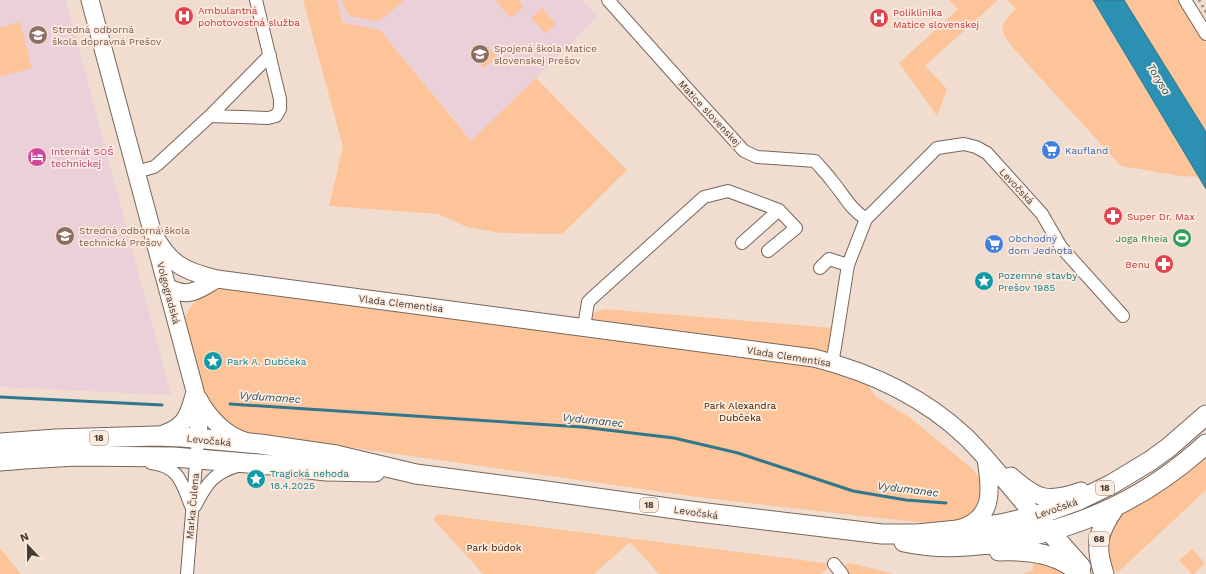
<svg xmlns="http://www.w3.org/2000/svg" width="1206" height="574" font-family="'Work Sans',sans-serif">
	<style>
		.education { fill: #e9d0d9 }
		.green { fill: #fdc499 }
		.water { fill: #2b90b1; stroke: #32768c }
		.lines { fill: none; stroke-linecap: round; stroke-linejoin: round }
		.stream { stroke: #32768c; stroke-width: 3 }
		.street-casing { stroke: #77665a; stroke-width: 14 }
		.secondary-casing { stroke: #77665a; stroke-width: 19 }
		.primary-casing { stroke: #77665a; stroke-width: 21 }
		.street { stroke: #fff; stroke-width: 12 }
		.secondary { stroke: #fff; stroke-width: 17 }
		.primary { stroke: #fff; stroke-width: 19 }
		.rail { stroke: #9c8e85; stroke-width: 3; stroke-dasharray: 2 4; stroke-linecap: butt }
		.labels { text-anchor: middle; stroke-width: 3.5; stroke-linejoin: round; paint-order: stroke }
		.shield { fill: #feebdd; stroke: #7b7068; stroke-width: 1 }
		.shield-label { font-size: 9px; font-weight: bold; fill: #433b36 }
		.health-label { font-size: 10px; fill: #be3a42; stroke: #feebdd; text-anchor: start }
		.education-label { font-size: 10px; fill: #785e54; stroke: #feebdd; text-anchor: start }
		.street-label { font-size: 10px; fill: #433b36; stroke: #feebdd }
		.shop-label { font-size: 10px; fill: #366cbe; stroke: #feebdd; text-anchor: start }
		.hotel-label { font-size: 10px; fill: #b23c85; stroke: #feebdd; text-anchor: start }
		.leisure-label { font-size: 10px; fill: #27864d; stroke: #feebdd; text-anchor: end }
		.culture-label { font-size: 10px; fill: #0d838f; stroke: #feebdd; text-anchor: start }
		.park-label { font-size: 10px; fill: #402004; stroke: #feebdd }
		.water-label { font-size: 11px; font-style: italic; fill: #205467; stroke: #feebdd }
	</style>
	<rect width="100%" height="100%" fill="#f1ddd0"/>
	<path class="education" d="M0,0H66L171,395L0,387Z
		M337,0H582L598,17L472,141L380,30L343,23Z"/>
	<path class="green" d="M303,0H337L343,23L380,30L471,141L536,78L627,170L562,234L500,233L467,227L438,214L329,206L343,147Z
		M342,0H405L382,19L374,21L350,16L345,9Z
		M495,0H518L524,6L511,18Z
		M949,0H998L925,66L947,89L937,116L899,63L958,9Z
		M1007,0H1092L1198,177L1181,176L1121,166L1013,48C999,29 999,25 1016,9Z
		M1124,0H1180L1206,44V132Z
		M542,8L556,24L545,33L531,18Z
		M20,22L32,68L0,77V28Z
		M488,46L497,57L484,68L475,58Z
		M216,284L567,324L604,309L833,328L824,371L851,375L865,381L875,396L909,417L969,466L983,481L981,503L969,517L945,525L870,517L705,498L319,443L234,434L198,393L181,327L189,309L205,291Z
		M1206,453V490L1117,573L1108,562L1103,535L1109,523L1146,499Z
		M438,514L832,564L821,574H659L630,542L594,574H483L433,519Z
		M0,548L21,574H0Z
		M1192,549L1205,563L1194,574H1192L1179,560Z
		M1033,562H1057L1068,574H1023L1033,570Z
		M850,563L894,574H849L843,566Z"/>
	<path class="water" d="M1093,0H1124L1206,132V189Z"/>
	<g class="lines">
		<path class="stream" d="M0,397L162,405
			M230,404L582,427L674,438L738,453L853,491L906,500L946,503"/>
		<g class="street-casing">
			<path id="street" d="M608,0L682,83L744,151L757,157L815,161C821,168 827,174 832,181C844,195 850,209 866,219
				M1185,0L1206,34
				M210,116L268,118L276,116L280,109V99L256,0
				M136,172L154,167L158,164L210,116L270,55
				M768,251L796,228L779,210
				M820,268L829,259L848,265
				M584,327L588,302L592,298L704,197L728,191L779,210L742,243
				M832,363L835,347L848,265L866,219L937,148L964,144L976,147L987,153L1042,214L1061,247L1123,316
				M151,463C179,466 182,483 191,506
				M195,506C207,483 213,473 240,465
				M834,564L842,574
				M187,574L198,439"/>
		</g>
		<g class="secondary-casing">
			<path id="secondary" d="M90,0L195,391L199,420L198,439
				M153,233C170,264 183,271 217,279L814,358C870,372 925,398 967,438C991,462 1012,490 1035,516
				M167,287C190,299 197,290 217,279
				M198,398C209,418 223,434 245,441
				M157,436C182,429 188,420 194,395
				M1011,476C1037,499 1047,503 1081,491
				M958,529C995,519 991,490 986,459"/>
		</g>
		<g class="primary-casing">
			<path id="primary" d="M0,443L56,439L155,436L182,437L260,444L336,455L416,474L539,490L690,511L882,534H917L968,529L1001,524L1035,516L1079,500L1112,484L1150,461L1168,448L1206,415
				M0,461L25,459L76,456L173,457L283,466L326,471L375,472
				M1043,524L1081,567
				M904,542C941,550 976,547 1012,540C1088,525 1149,496 1206,444
				M999,551C1030,550 1058,553 1081,574
				M1104,574C1094,544 1098,532 1115,507"/>
		</g>
		<use href="#street" class="street"/>
		<use href="#secondary" class="secondary"/>
		<use href="#primary" class="primary"/>
		<path class="rail" d="M1199,0L1206,12"/>
	</g>
	<defs>
		<g id="hospital-disc" transform="scale(1)"><circle r="9.5" fill="#e0444e" stroke="#feebdd"/><path d="M-5-5h3v3.5h4V-5h3V5h-3V1.5h-4V5h-3Z" fill="#fff"/></g>
		<g id="school-disc" transform="scale(1)"><circle r="9.5" fill="#8d6e63" stroke="#feebdd"/><path d="M0-5L7-2L0 1L-7-2ZM-4 1L0 2.5L4 1V4Q0 6-4 4Z" fill="#fff"/></g>
		<g id="supermarket-disc" transform="scale(1)"><circle r="9.5" fill="#3f7fe0" stroke="#feebdd"/><path d="M-6-5.5h2.5l.6 2H6L4.5 2H-2.5L-4.4-4H-6ZM-1.5 3.2a1.3 1.3 0 1 0 .1 0ZM3 3.2a1.3 1.3 0 1 0 .1 0Z" fill="#fff"/></g>
		<g id="hotel-disc" transform="scale(1)"><circle r="9.5" fill="#d1479c" stroke="#feebdd"/><path d="M-6-4.5h1.5V1H6V5H4.5V3h-9V5H-6ZM-4 0a1.8 1.8 0 1 1 3.6 0ZM.5 0V-2.5h3Q6-2.5 6 0Z" fill="#fff"/></g>
		<g id="pharmacy-disc" transform="scale(1)"><circle r="9.5" fill="#e0444e" stroke="#feebdd"/><path d="M-2-6h4v4h4v4h-4v4h-4v-4h-4v-4h4Z" fill="#fff"/></g>
		<g id="stadium-disc" transform="scale(1)"><circle r="9.5" fill="#2e9e5b" stroke="#feebdd"/><path d="M0-5a6.5 5 0 1 0 0 10a6.5 5 0 1 0 0-10ZM-3.5-1.8h7v3.6h-7Z" fill="#fff"/></g>
		<g id="sight-disc" transform="scale(1)"><circle r="9.5" fill="#0f9aa8" stroke="#feebdd"/><path d="M0-6L1.8-2.2L6-1.7L2.9 1.2L3.7 5.4L0 3.3L-3.7 5.4L-2.9 1.2L-6-1.7L-1.8-2.2Z" fill="#fff"/></g>
	</defs>
	<g fill-rule="evenodd">
		<use href="#hospital-disc" x="184" y="16"/>
		<use href="#hospital-disc" x="879" y="18"/>
		<use href="#school-disc" x="38" y="35"/>
		<use href="#school-disc" x="480" y="54"/>
		<use href="#supermarket-disc" x="1051" y="150"/>
		<use href="#hotel-disc" x="37" y="157"/>
		<use href="#pharmacy-disc" x="1113" y="216"/>
		<use href="#school-disc" x="65" y="236"/>
		<use href="#stadium-disc" x="1182" y="238"/>
		<use href="#supermarket-disc" x="994" y="244"/>
		<use href="#pharmacy-disc" x="1164" y="264"/>
		<use href="#sight-disc" x="984" y="281"/>
		<use href="#sight-disc" x="213" y="361"/>
		<use href="#sight-disc" x="256" y="479"/>
	</g>
	<g class="labels">
		<g class="shield">
			<rect x="90" y="431" width="18" height="14" rx="3"/>
			<rect x="1096" y="481" width="18" height="14" rx="3"/>
			<rect x="640" y="498" width="18" height="14" rx="3"/>
			<rect x="1089" y="532" width="20" height="14" rx="3"/>
		</g>
		<g class="shield-label">
			<text x="99" y="441">18</text>
			<text x="1105" y="491">18</text>
			<text x="649" y="508">18</text>
			<text x="1099" y="542">68</text>
		</g>
		<g class="health-label">
			<text x="198" y="14">Ambulantná<tspan x="198" dy="12">pohotovostná služba</tspan></text>
			<text x="893" y="16">Poliklinika<tspan x="893" dy="12">Matice slovenskej</tspan></text>
			<text x="1127" y="220">Super Dr. Max</text>
			<text x="1150" y="268" text-anchor="end">Benu</text>
		</g>
		<g class="education-label">
			<text x="52" y="33">Stredná odborná<tspan x="52" dy="12">škola dopravná Prešov</tspan></text>
			<text x="494" y="52">Spojená škola Matice<tspan x="494" dy="12">slovenskej Prešov</tspan></text>
			<text x="79" y="234">Stredná odborná škola<tspan x="79" dy="12">technická Prešov</tspan></text>
		</g>
		<g class="street-label">
			<text transform="translate(710 113) rotate(47)" y="4">Matice slovenskej</text>
			<text transform="translate(1017 186) rotate(47)" y="4">Levočská</text>
			<text transform="translate(169 293) rotate(75)" y="4">Volgogradská</text>
			<text transform="translate(401 303) rotate(7)" y="4">Vlada Clementisa</text>
			<text transform="translate(789 356) rotate(9)" y="4">Vlada Clementisa</text>
			<text transform="translate(209 440) rotate(6)" y="4">Levočská</text>
			<text transform="translate(192 506) rotate(-85)" y="4">Marka Čulena</text>
			<text transform="translate(1056 508) rotate(-19)" y="4">Levočská</text>
			<text transform="translate(696 512) rotate(8)" y="4">Levočská</text>
		</g>
		<g class="shop-label">
			<text x="1065" y="154">Kaufland</text>
			<text x="1008" y="242">Obchodný<tspan x="1008" dy="12">dom Jednota</tspan></text>
		</g>
		<g class="hotel-label">
			<text x="51" y="155">Internát SOŠ<tspan x="51" dy="12">technickej</tspan></text>
		</g>
		<g class="leisure-label">
			<text x="1168" y="242">Joga Rheia</text>
		</g>
		<g class="culture-label">
			<text x="998" y="279">Pozemné stavby<tspan x="998" dy="12">Prešov 1985</tspan></text>
			<text x="227" y="365">Park A. Dubčeka</text>
			<text x="270" y="477">Tragická nehoda<tspan x="270" dy="12">18.4.2025</tspan></text>
		</g>
		<g class="park-label">
			<text x="740" y="409">Park Alexandra<tspan x="740" dy="12">Dubčeka</tspan></text>
			<text x="494" y="551">Park búdok</text>
		</g>
		<g class="water-label">
			<text transform="translate(1159 79) rotate(59)" y="4">Torysa</text>
			<text transform="translate(270 397) rotate(4)" y="4">Vydumanec</text>
			<text transform="translate(593 420) rotate(6)" y="4">Vydumanec</text>
			<text transform="translate(908 489) rotate(7)" y="4">Vydumanec</text>
		</g>
	</g>
	<g transform="translate(28 546) rotate(338)" stroke="#feebdd" stroke-width="3" paint-order="stroke">
	<path d="M0-3L7 15L0 10L-7 15Z" fill="#433b36"/>
	<text y="-6" font-size="11" font-weight="bold" text-anchor="middle" fill="#433b36">N</text>
	</g>
</svg>
